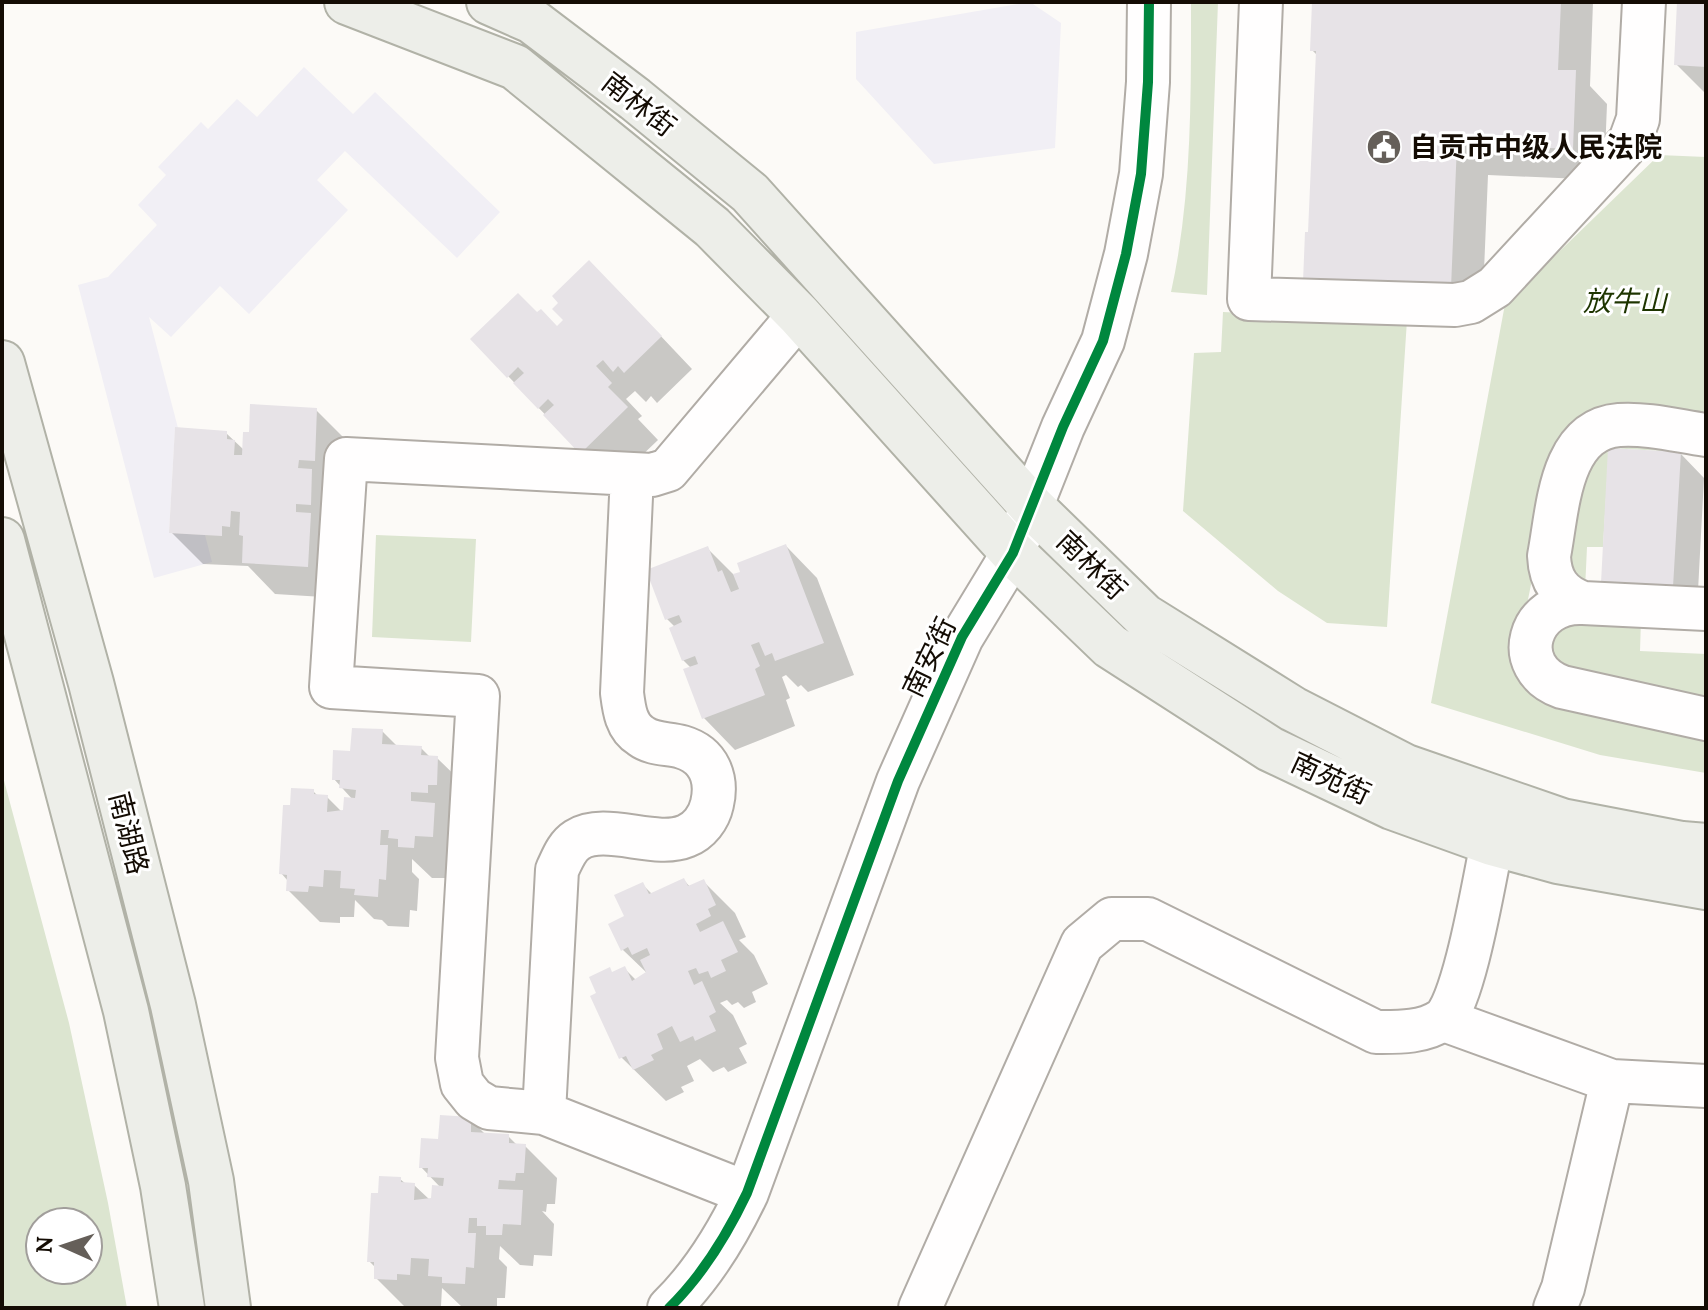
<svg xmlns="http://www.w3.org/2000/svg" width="1708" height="1310" font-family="Lora,'Noto Sans SC',serif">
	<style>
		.commercial { fill: #f1eff5 }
		.green { fill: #dce5d0; fill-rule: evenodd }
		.shadow { fill: #0003 }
		.building { fill: #e7e3e7 }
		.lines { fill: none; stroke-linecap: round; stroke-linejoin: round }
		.minor-casing { stroke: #b1aca6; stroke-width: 46 }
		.major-casing { stroke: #b1b2a7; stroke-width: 48 }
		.minor { stroke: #fffefe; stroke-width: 42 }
		.major { stroke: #edeee9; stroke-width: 44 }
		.cycleway-casing { stroke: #fff; stroke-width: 15 }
		.cycleway { stroke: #00873e; stroke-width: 10 }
		.labels { text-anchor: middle; stroke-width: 6; stroke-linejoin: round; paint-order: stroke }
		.street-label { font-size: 28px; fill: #140c04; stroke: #fff }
		.poi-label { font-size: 28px; font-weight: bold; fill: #140c04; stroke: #fff; text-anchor: start }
		.park-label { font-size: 28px; font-style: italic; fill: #1e3500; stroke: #fff }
	</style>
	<rect width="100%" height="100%" fill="#fcfaf7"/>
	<path class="commercial" d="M1030,2L1061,23L1055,148L934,164L856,79V32Z
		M304,67L353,114L375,92L500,212L457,258L345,151L317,180L348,210L249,314L220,286L171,337L149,317L178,428H175L169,533L205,535L212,562L154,578L78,285L108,277L157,225L138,205L166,175L158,167L201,122L208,129L237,99L257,117Z"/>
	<path class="green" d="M1191,2H1218L1207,295L1171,292C1192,197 1191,98 1191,2Z
		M1659,155L1706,157V422L1630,411L1555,466L1518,649L1706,732V773L1600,755L1431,703L1505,304Z
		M1223,312L1407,320L1387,627L1327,623L1278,591L1183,511L1194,353L1221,352Z
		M1606,441L1681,452L1609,448L1603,547H1587L1585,590L1562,563L1580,469Z
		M376,535L476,539L471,642L372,637Z
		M1641,619L1640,651L1706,654V706L1566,675L1544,643L1554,623Z
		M2,773L69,1023L108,1203L127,1308H2ZM40,1222H88V1270H40Z"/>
	<path class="shadow" d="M1314,2H1593L1590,86L1607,104L1604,180L1488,175L1482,319L1310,234L1318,56L1312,50Z
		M1679,2H1706V94L1676,64Z
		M621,294L692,369L657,403L651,396L646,402L635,391L626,399L642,416L638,419L658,440L612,484L508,376L537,315L557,328Z
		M316,410L348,442L339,598L275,594L248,566L203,564L171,532L226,433L244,450Z
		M1680,453L1704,478L1697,610L1603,582Z
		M786,546L817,578L854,675L808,692L801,685L798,687L786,675L782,677L790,698L786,700L795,726L735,750L704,718L691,668L683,660L675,627L667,619L707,548L735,576Z
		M382,731L398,747L421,748L430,757L437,758L469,789L464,868L446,867L445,878H432L412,859V872L419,879L417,911L410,910L409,927L388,926L382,920L374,919L355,900L354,917H340V923L320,922L288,890V881L281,873L292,807L313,791L318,796L327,797L342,812L353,800L334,779L352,753Z
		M684,880L690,887L703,881L735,913L746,937L739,940L754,955L768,984L752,992L756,1002L744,1008L738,1002L732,1005L727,1000L720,1003L733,1015L747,1044L739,1048L747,1063L728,1072L724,1067L713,1072L700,1059L687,1066L694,1081L681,1087L684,1092L666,1101L621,1057L599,994L613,973L624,968L637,981L647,973L623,950L626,917L642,884L653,895Z
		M470,1119L486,1135L508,1136L518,1146H525L557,1178L555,1204H547L546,1212L542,1211L554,1224L552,1256L534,1255L533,1266L520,1265L500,1246L499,1259L507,1267L505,1298H497V1308L462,1307L442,1288L441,1306L406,1308L376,1278V1268L369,1261L380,1195L400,1179L406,1184L414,1185L430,1200L441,1188L421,1167L440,1141Z"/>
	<path class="building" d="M1312,2H1561L1558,70H1576L1573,149L1457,144L1451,288L1303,282L1305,232H1308L1316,51H1310Z
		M1677,2H1706V67L1674,65Z
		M589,260L662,336L624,373L618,366L613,372L603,360L596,366L612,383L608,387L628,407L580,454L543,415L554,405L548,399L538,409L513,383L524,373L518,367L507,378L470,339L518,293L537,312L541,309L557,326L563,320L552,309L558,303L552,296Z
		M250,404L317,408L315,461L299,460L298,468L312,469L311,505L296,504V512L311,513L308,567L242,563L243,536L239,535L240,512L231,511L230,527L222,526V536L169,533L175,427L227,431V439L235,440L234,455H242L243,432H249Z
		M1608,448L1681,452L1673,587L1601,583Z
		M786,544L824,643L775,661L772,653L765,656L759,642L751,645L760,666L755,669L765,695L702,719L683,669L698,664L695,656L682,661L669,628L682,622L679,615L665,620L646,570L708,546L718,572L722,570L731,592L739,589L733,574L740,572L737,563Z
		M352,728L383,729L382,744L422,746L421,755L438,756L437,785H428V793L411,792V801L435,803L433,837L415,836L414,848L398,847V839L388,838L389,830H381L380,845H388L386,880L379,879L378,897L354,895L355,889L340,888L341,871L324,870L323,887L309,886L308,892L286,891L287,875L279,874L283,805H290L291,788L314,789V794L328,795L327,812L343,810L344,797L355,798L356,790L339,788L340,780H332L333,750L350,751Z
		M684,878L688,886L704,879L716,905L708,909L711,916L696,924L700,932L723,921L738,952L721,960L726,971L711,978L708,971L699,974L696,968L688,971L694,985L702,981L716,1012L709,1016L716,1031L695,1041L693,1036L680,1042L672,1026L657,1034L663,1049L651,1055L654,1060L633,1070L626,1056L619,1059L590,996L596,993L589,977L610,967L612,972L625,966L632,981L646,972L640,960L650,955L647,948L632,955L628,947L621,951L608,924L624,916L614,895L643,882L649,894Z
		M440,1115L471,1117V1132L509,1134V1143L526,1144L524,1173H516L515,1181L499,1180L498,1189L523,1190L521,1225L503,1224L502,1235H486V1226H477V1218H469L468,1233H476L474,1268L466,1267L465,1284L442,1283V1277L428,1276L429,1259L411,1258L410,1275L397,1274V1280L374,1279V1262H367L371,1193H378L379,1176L401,1177V1182L415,1183L414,1200L431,1198L432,1185L443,1186L444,1178L427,1177L428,1168H419L421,1138L438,1139Z"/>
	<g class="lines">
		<g class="minor-casing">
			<path id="minor" d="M1261,2L1249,299L1455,305L1471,302L1495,287L1630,141L1638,119L1644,2
				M1706,435C1678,431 1647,423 1619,425C1559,430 1558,510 1549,556C1550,580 1560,595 1583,603L1706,609
				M1583,603C1528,600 1509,668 1562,687L1706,719
				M1444,1020L1612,1081L1706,1086
				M544,1113L557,870C562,860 566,847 577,840C605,822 655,849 686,836C699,831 709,818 712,804C718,778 709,755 682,747C668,743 653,745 641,736C626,727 624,709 622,693L632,475
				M747,1193L544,1113L489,1108L474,1099L462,1084L457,1058L478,696L331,687L346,459L652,475L668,470L799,315
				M669,1308C703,1275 727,1235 747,1193L898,781L962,637L1013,553L1063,427L1103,341L1126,254L1141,174L1148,82L1149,2
				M920,1308L1082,944L1112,919H1148L1376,1032C1397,1032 1423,1033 1442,1020C1464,1005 1485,875 1492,843
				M1555,1308L1563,1288L1612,1081"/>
		</g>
		<g class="major-casing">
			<path id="major" d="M347,2L515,67L712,227L799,315L1013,553L1110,646L1270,749L1392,807L1492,843L1558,861L1706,887
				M489,2L532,21L635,99L750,193L1032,507L1144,616L1293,709L1406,767L1562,821L1682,844L1706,846
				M2,363L91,683L173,1005L211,1181L228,1308
				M2,540L126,1011L163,1186L182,1308"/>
		</g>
		<use href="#minor" class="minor"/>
		<use href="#major" class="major"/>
		<g class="cycleway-casing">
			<path id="cycleway" d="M669,1308C703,1275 727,1235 747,1193L898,781L962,637L1013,553L1063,427L1103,341L1126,254L1141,174L1148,82L1149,2"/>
		</g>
		<use href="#cycleway" class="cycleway"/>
	</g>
	<defs>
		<g id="civic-disc" transform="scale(1.8)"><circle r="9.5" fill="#655f59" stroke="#fff"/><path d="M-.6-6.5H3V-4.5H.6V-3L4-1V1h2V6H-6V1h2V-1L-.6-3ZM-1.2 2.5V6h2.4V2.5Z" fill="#fff"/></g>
	</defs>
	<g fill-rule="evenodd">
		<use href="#civic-disc" x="1384" y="147"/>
	</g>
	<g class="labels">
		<g class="street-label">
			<text transform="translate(639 104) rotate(38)" y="10">南林街</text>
			<text transform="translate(1092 565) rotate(44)" y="10">南林街</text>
			<text transform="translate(929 657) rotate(-64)" y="10">南安街</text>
			<text transform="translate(1331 778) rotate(25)" y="10">南苑街</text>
			<text transform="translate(129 833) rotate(76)" y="10">南湖路</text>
		</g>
		<g class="poi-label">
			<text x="1410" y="157">自贡市中级人民法院</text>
		</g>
		<g class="park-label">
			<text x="1625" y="311">放牛山</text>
		</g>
	</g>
	<rect width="1708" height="1310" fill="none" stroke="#140c04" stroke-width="8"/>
	<g transform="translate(64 1246) rotate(273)"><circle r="38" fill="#ffffff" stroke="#a19e9b" stroke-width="2"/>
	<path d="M0-6L14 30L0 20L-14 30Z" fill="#655f59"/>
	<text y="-12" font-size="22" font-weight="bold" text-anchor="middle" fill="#140c04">N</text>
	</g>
</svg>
